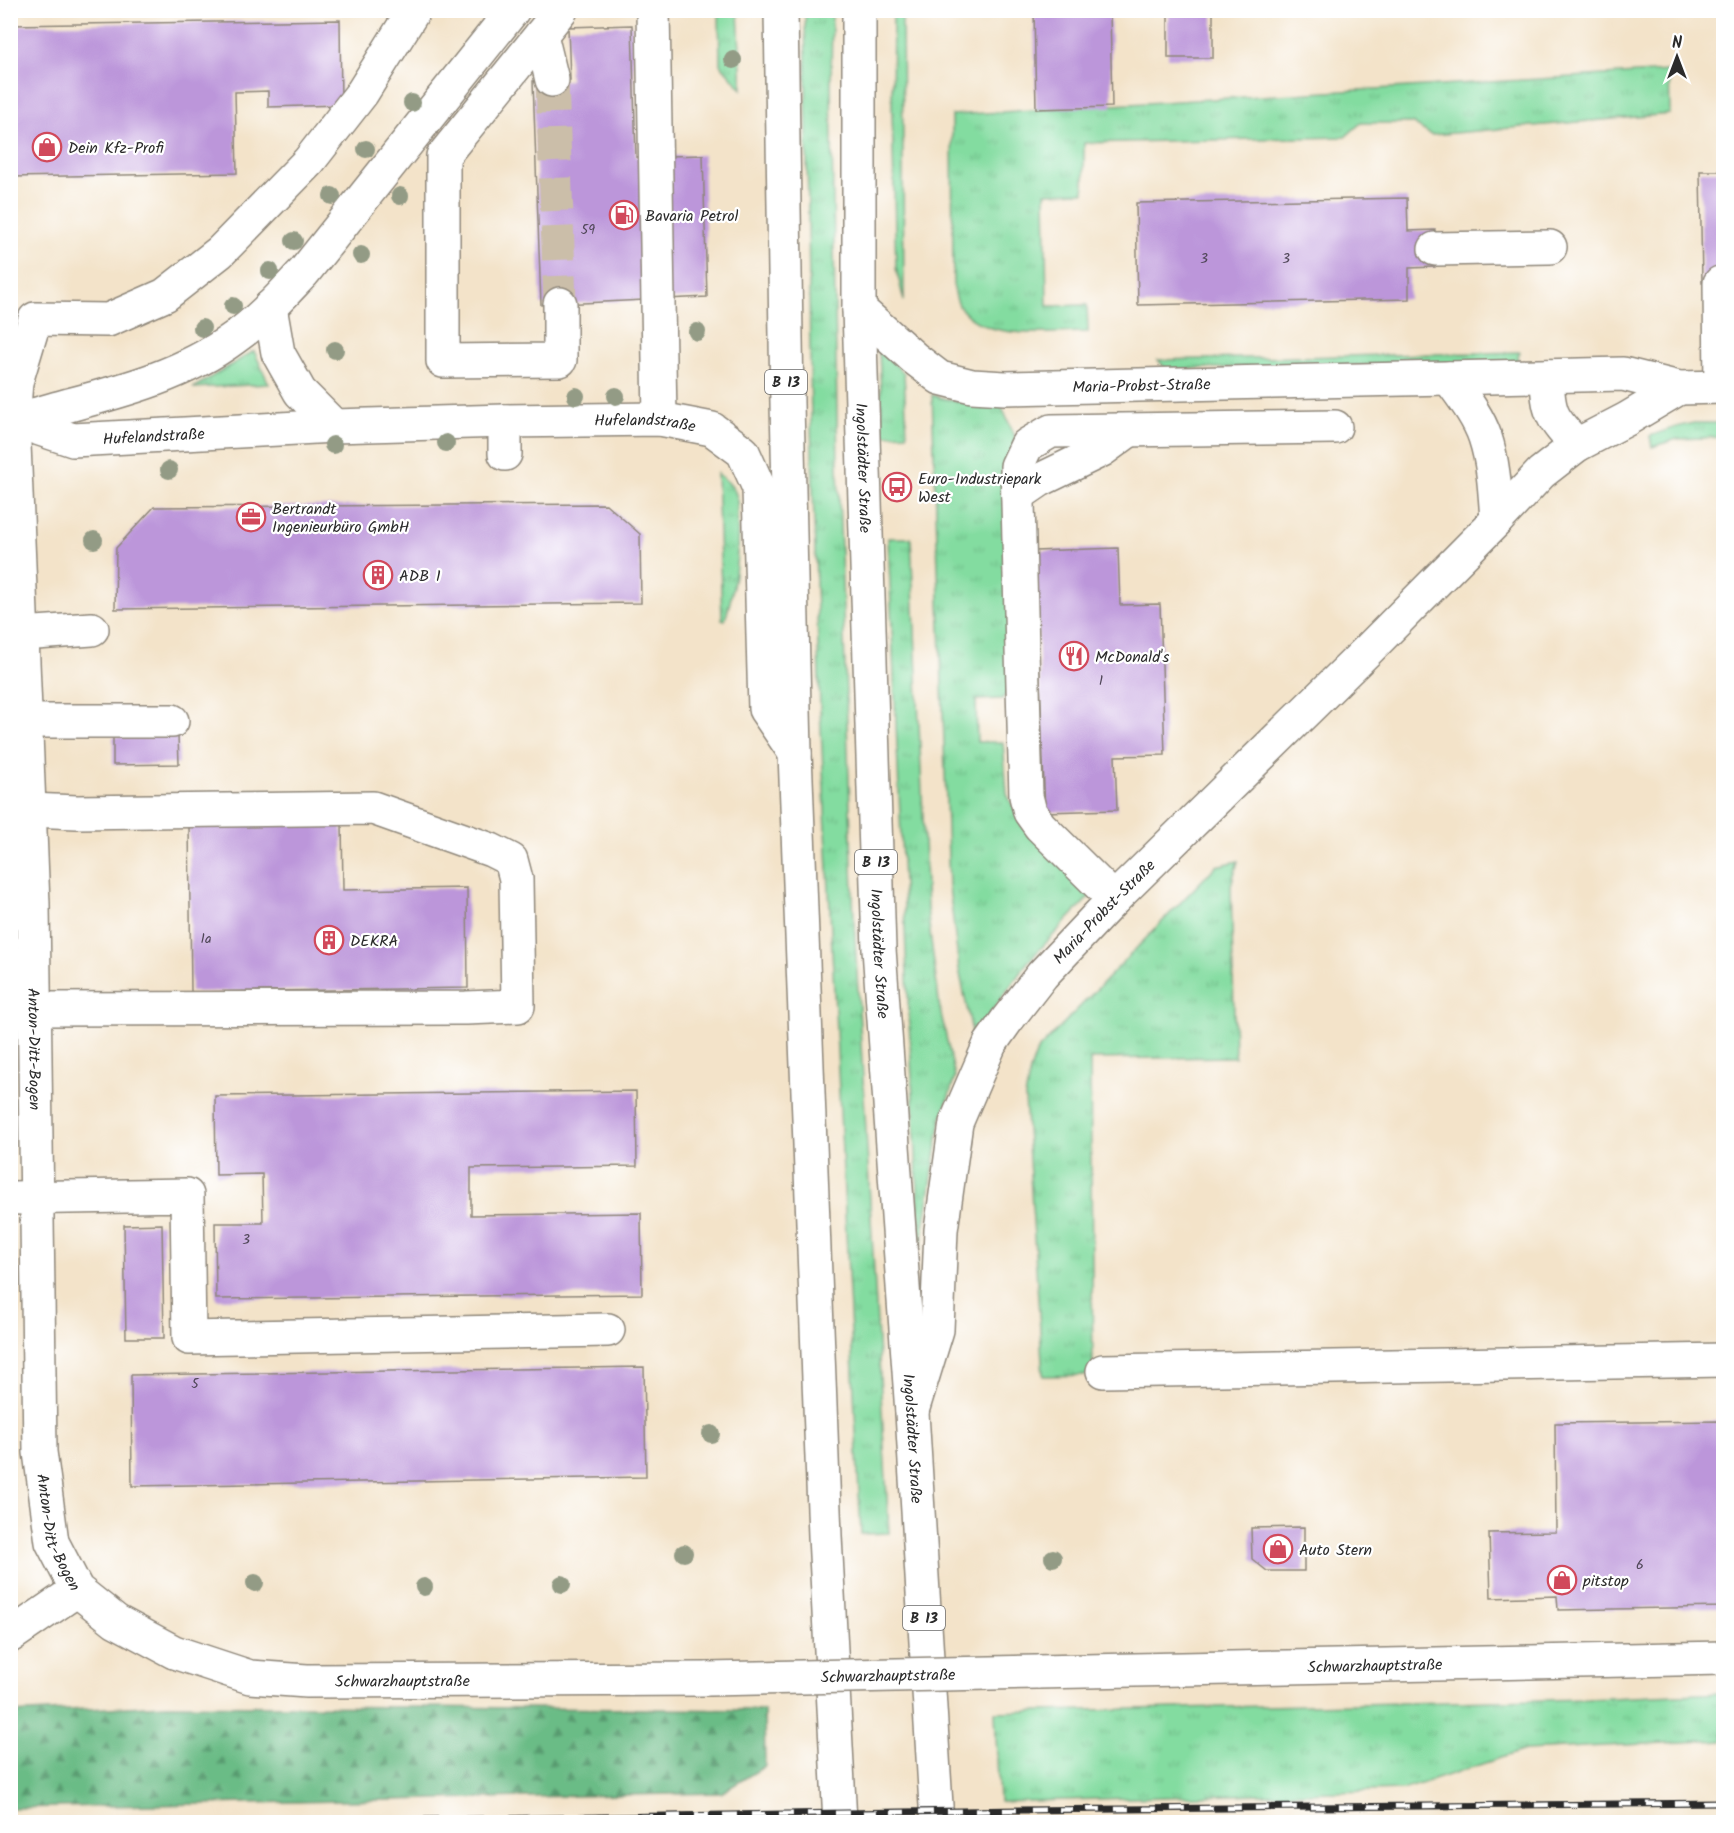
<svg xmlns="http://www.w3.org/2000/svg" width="1734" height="1833" font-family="Kalam,sans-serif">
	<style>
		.grass { fill: url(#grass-tufts); stroke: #578466; stroke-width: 1.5 }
		.forest { fill: url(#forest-firs); stroke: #4a7458; stroke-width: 1.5 }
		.building { fill: #bc96da }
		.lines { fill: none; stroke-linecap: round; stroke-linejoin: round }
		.minor-tunnel { stroke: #cbbea9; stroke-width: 33; stroke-dasharray: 33 16; stroke-linecap: butt }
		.minor-casing { stroke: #8f877a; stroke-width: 36 }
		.major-casing { stroke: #8f877a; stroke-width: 36 }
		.minor { stroke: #fff; stroke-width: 33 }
		.major { stroke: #fff; stroke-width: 33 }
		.rail-casing { stroke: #2b2b2b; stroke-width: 7 }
		.rail { stroke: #fff; stroke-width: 4.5; stroke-dasharray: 14; stroke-linecap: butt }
		.minor-bridge-casing { stroke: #8f877a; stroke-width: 36; stroke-linecap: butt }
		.minor-bridge { stroke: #fff; stroke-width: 33 }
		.tree { fill: #939b85 }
		.labels { text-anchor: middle; stroke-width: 4.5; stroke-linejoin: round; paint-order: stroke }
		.number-label { font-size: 14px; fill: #4f4657 }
		.shield { fill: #fff; stroke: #6b6b6b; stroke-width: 1.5 }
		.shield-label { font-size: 15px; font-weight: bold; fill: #2b2b2b }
		.poi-label { font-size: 16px; fill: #2b2b2b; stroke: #fff; text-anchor: start }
		.street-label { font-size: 16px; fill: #2b2b2b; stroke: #fff }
	</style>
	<defs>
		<pattern id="grass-tufts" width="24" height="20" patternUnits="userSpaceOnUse" patternTransform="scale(1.5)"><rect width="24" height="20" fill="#83dca0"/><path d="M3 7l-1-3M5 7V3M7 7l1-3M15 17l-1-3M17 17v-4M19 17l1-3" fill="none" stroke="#71bd8a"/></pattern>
		<pattern id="forest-firs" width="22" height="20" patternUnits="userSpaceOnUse" patternTransform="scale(1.5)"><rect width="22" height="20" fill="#6abc86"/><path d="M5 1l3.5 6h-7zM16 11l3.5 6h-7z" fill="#57996e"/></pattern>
	</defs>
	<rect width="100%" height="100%" fill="#fff"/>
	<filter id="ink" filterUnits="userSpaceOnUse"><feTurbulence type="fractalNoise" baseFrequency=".0167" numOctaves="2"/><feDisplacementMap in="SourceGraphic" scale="12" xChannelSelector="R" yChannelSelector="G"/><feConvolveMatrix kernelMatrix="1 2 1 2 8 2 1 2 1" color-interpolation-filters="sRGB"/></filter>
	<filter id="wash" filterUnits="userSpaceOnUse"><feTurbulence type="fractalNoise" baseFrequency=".008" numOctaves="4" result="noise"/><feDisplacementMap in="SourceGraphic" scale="24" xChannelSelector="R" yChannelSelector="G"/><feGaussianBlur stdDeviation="1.35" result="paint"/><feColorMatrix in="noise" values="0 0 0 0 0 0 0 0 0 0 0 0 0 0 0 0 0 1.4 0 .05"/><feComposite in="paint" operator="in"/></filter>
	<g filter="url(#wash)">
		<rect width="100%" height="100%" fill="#f3e3c9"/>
		<path class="grass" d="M719,11H738L742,89L720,64Z
			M805,11H832L831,85L838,468L854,921L889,1533L861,1534L820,709L811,424Z
			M893,11H902L904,301L896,268L895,232L892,111Z
			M1669,71L1670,114L1431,135L1412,123H1361L1345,137L1084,143V192L1045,193L1047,306L1087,305L1088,332C1049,332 985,342 960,307C956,301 955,292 953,285L952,115Z
			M879,350L904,373L907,434L883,435Z
			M254,351L269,384L193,388Z
			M1520,352L1516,362L1166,369L1158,360Z
			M932,395C956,403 977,405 1001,405L1015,437L1014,686L1002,699L976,700L977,742H1003L1007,794L1020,820L1093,893L1027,963L973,1037L959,969L949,887Z
			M1694,423H1723V437L1677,439L1652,447L1650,436L1676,427Z
			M717,473C724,479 733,485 736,494C738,499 737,507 737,513C739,549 736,585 725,620L722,619Z
			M888,538H911L927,909L940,1009L955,1077L940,1124L921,1249L909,1022Z
			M1238,861L1231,885L1235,1057L1090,1059L1093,1375L1043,1376L1025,1097L1030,1071L1037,1051L1216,866Z
			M1723,1693V1740L1525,1750L1402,1790L999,1802L995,1712L1587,1699Z"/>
		<path class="forest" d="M166,1705L764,1710L765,1766L721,1793L11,1808V1713Z"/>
		<g id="blocks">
			<path class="building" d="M1034,10H1110L1112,107L1036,109Z
				M1168,10H1213V58H1168Z
				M340,20L341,105L268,107V91L235,92L237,173L10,177V25Z
				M632,25L636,157L703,155L707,297L541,305L533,81L570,80L568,27Z
				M1700,171H1724V283H1702Z
				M1407,198L1408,231L1435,230V267L1409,268V299L1138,305L1136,203Z
				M606,504L640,534L641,603L115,609L116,548L154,507Z
				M1118,548L1120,605L1160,604L1165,755L1115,756L1117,810L1045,812L1035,551Z
				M178,735L179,764L113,765V737Z
				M342,822L343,890L467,888L468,988L191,992L189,824Z
				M636,1091L637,1166L471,1168V1215L641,1213L642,1294L216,1299L215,1223H263L262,1174L216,1175L215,1096Z
				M162,1224L164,1338H126L124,1225Z
				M644,1367L646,1477L132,1486L131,1375Z
				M1724,1421V1607L1558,1610L1557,1596L1491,1598L1489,1533L1556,1532L1555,1423Z
				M1304,1527V1571H1267L1252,1559L1251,1528Z"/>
		</g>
	</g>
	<g filter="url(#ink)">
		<use href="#blocks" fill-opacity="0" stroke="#8f877a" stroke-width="1.5"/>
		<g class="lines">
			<path class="minor-tunnel" d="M552,80L560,304"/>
			<g class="minor-casing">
				<g id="minor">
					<path id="s1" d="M414,10L362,93L309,161L220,252L165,295L108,320L35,319L16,382L13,420L33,904L40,1452L52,1542L77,1590L116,1621L174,1652L250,1677L307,1681L708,1679"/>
					<path d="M653,10L660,419"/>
					<path d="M541,35L552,80"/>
					<path d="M1435,249L1550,247"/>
					<path d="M1720,283L1721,387"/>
					<path d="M560,304V360L443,361V156L561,10"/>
					<path d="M270,307L278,353L300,392L334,426"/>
					<path id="s2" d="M859,309L914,358L940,378L972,386L1005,388L1623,374L1679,388L1724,387"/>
					<path d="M1547,376C1548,413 1551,418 1577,445"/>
					<path d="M1449,378C1462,396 1478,416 1485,437C1494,464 1495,493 1497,520"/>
					<path d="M11,420C30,417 50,410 69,405C126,390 185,374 234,338C260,320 282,295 304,272L513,10"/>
					<path id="s3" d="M13,420L73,440L334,426L505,421L660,419L712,429L743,452L759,488L765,709L795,753"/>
					<path d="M505,421V454"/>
					<path d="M1018,495L1040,480L1102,450L1128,431"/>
					<path d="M22,634L92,629"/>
					<path d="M25,721H172"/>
					<path d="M30,810L77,812L373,808L491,850L511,860L516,879L518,1006L466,1008L34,1009"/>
					<path d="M1114,899L1040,826L1030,812L1026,796L1017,466L1027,445L1051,431L1335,427"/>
					<path d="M10,1198L187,1195L189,1338L608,1330"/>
					<path d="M1103,1371L1724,1360"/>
					<path id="s4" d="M912,1411L937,1330L941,1230L956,1123L990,1044L1007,1020L1042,975L1114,899L1369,649L1497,520L1541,473L1577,445L1627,419L1679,388"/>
					<path d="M10,1636L77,1590"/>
					<path id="s5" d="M1037,1672L1724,1658"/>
				</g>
			</g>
			<g class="major-casing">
				<g id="major">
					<path d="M781,10L787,403L795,753L825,1536L840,1822"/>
					<path id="s6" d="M859,10V309L879,949L912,1413L937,1822"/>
				</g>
			</g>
			<use href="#minor" class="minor"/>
			<use href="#major" class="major"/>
			<g class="rail-casing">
				<path id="rail" d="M303,1822L1020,1810L1724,1803"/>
			</g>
			<use href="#rail" class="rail"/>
			<g class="minor-bridge-casing">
				<g id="minor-bridge">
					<path id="s7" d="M708,1679L1037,1672"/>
				</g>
			</g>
			<use href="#minor-bridge" class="minor-bridge"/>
		</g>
		<g class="tree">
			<circle cx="733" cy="60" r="9"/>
			<circle cx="412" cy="103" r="9"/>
			<circle cx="366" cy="149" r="9"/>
			<circle cx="332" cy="196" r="9"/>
			<circle cx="400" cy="196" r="9"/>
			<circle cx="294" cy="241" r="9"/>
			<circle cx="361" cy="255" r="9"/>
			<circle cx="270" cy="271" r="9"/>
			<circle cx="233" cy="306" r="9"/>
			<circle cx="202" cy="328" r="9"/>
			<circle cx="697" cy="332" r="9"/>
			<circle cx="335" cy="350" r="9"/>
			<circle cx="576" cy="396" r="9"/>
			<circle cx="616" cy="396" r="9"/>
			<circle cx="446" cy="443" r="9"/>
			<circle cx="333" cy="445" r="9"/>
			<circle cx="169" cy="470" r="9"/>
			<circle cx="94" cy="540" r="9"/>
			<circle cx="711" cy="1434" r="9"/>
			<circle cx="684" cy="1553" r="9"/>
			<circle cx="1053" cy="1558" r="9"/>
			<circle cx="255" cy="1583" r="9"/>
			<circle cx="562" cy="1584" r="9"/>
			<circle cx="424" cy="1587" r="9"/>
		</g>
	</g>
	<defs>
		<g id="shop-ring" transform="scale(1.5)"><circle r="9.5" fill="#fff" stroke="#d1495b" stroke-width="1.5"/><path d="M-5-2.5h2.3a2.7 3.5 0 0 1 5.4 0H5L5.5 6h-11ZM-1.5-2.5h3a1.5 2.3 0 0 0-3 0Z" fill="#d1495b"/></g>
		<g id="fuel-ring" transform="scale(1.5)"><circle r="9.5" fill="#fff" stroke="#d1495b" stroke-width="1.5"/><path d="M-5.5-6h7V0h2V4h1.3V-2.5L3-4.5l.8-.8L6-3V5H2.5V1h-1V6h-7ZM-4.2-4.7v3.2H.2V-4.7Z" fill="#d1495b"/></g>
		<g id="bus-ring" transform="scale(1.5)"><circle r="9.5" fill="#fff" stroke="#d1495b" stroke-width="1.5"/><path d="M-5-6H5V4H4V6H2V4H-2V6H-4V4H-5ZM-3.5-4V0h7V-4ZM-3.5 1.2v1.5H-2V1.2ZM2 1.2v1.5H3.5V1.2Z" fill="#d1495b"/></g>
		<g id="office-ring" transform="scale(1.5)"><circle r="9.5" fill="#fff" stroke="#d1495b" stroke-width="1.5"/><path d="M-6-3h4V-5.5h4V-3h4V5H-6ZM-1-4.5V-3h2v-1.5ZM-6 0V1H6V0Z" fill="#d1495b"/></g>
		<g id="building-ring" transform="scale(1.5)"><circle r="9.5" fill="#fff" stroke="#d1495b" stroke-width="1.5"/><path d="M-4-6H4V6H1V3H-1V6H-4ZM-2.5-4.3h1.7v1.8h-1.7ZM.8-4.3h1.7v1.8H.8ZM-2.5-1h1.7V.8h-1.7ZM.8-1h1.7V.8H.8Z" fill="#d1495b"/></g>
		<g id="restaurant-ring" transform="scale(1.5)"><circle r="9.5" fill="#fff" stroke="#d1495b" stroke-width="1.5"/><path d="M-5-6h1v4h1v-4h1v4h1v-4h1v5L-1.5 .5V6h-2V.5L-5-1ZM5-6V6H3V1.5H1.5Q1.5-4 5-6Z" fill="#d1495b"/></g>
	</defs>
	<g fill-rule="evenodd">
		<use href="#shop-ring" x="47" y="147"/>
		<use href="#fuel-ring" x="624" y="215"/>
		<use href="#bus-ring" x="897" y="487"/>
		<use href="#office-ring" x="251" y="517"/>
		<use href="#building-ring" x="378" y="575"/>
		<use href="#restaurant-ring" x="1074" y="656"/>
		<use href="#building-ring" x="329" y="940"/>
		<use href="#shop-ring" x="1278" y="1549"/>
		<use href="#shop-ring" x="1562" y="1580"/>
	</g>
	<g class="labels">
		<g class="number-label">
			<text x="588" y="234">59</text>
			<text x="1204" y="263">3</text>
			<text x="1286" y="263">3</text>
			<text x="1101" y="685">1</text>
			<text x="206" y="943">1a</text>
			<text x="246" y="1244">3</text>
			<text x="195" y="1388">5</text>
			<text x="1640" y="1569">6</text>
		</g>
		<g class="shield">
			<rect x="765" y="370" width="42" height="24" rx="4.5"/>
			<rect x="855" y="850" width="42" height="24" rx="4.5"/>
			<rect x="903" y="1606" width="42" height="24" rx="4.5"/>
		</g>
		<g class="shield-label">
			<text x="786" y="387">B 13</text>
			<text x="876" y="867">B 13</text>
			<text x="924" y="1623">B 13</text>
		</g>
		<g class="poi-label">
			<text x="68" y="153">Dein Kfz-Profi</text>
			<text x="645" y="221">Bavaria Petrol</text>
			<text x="918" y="484">Euro-Industriepark<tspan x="918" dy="18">West</tspan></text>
			<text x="272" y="514">Bertrandt<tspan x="272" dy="18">Ingenieurbüro GmbH</tspan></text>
			<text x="399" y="581">ADB 1</text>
			<text x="1095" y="662">McDonald's</text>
			<text x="350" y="946">DEKRA</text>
			<text x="1299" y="1555">Auto Stern</text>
			<text x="1583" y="1586">pitstop</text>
		</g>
		<g class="street-label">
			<text dy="6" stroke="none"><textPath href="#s2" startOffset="309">Maria-Probst-Straße</textPath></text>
			<text dy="6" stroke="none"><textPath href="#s3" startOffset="636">Hufelandstraße</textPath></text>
			<text dy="6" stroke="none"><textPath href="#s3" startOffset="144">Hufelandstraße</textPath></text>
			<text dy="6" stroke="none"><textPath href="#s6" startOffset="458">Ingolstädter Straße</textPath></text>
			<text dy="6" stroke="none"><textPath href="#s4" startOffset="554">Maria-Probst-Straße</textPath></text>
			<text dy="6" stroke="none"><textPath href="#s6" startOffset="944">Ingolstädter Straße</textPath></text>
			<text dy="6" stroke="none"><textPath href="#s1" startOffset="1250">Anton-Ditt-Bogen</textPath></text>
			<text dy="6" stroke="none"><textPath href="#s6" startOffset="1430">Ingolstädter Straße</textPath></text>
			<text dy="6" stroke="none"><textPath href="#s1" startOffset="1736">Anton-Ditt-Bogen</textPath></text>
			<text dy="6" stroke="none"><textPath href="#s5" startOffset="338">Schwarzhauptstraße</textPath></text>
			<text dy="6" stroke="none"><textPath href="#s7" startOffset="180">Schwarzhauptstraße</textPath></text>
			<text dy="6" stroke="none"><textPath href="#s1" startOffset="2146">Schwarzhauptstraße</textPath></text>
		</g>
	</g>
	<rect width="1734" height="1833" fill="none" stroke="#fff" stroke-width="36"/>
	<g transform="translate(1677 57)" stroke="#ffffff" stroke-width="4.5" paint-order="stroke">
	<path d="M0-4.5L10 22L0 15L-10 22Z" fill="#2b2b2b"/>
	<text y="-9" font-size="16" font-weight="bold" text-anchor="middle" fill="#2b2b2b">N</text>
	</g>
</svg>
